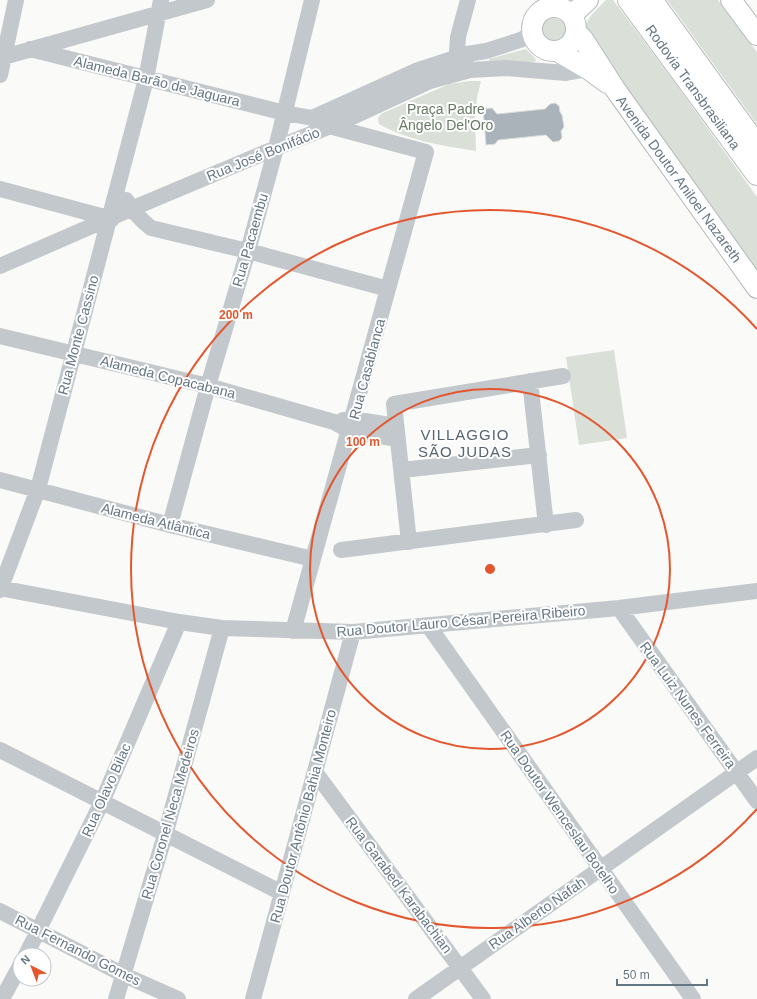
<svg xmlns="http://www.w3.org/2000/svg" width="757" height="999" font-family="Arial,sans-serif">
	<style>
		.green { fill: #dadfd7 }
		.building { fill: #aab3b9; stroke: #dcdcda }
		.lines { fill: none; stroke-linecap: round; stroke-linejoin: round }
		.major-casing { stroke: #b5babe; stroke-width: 22 }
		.highway-casing { stroke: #b4b9bd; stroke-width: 24 }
		.minor { stroke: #c3c8cc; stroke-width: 16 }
		.major { stroke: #fff; stroke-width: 20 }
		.highway { stroke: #fff; stroke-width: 22 }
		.ring { fill: none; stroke: #e4572e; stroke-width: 2 }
		.labels { text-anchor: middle; stroke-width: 4; stroke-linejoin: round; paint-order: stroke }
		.street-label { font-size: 14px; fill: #657683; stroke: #fff }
		.park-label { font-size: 14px; fill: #687a64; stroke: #fff }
		.neighbourhood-label { font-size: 15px; letter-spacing: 1px; fill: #57646e; stroke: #fff }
		.centre { fill: #e4572e; stroke: #fff; stroke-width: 2 }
		.ring-label { font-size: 12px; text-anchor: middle; font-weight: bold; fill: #e4572e; stroke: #fff; stroke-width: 4; stroke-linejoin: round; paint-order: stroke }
	</style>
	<rect width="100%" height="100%" fill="#fafaf8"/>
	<path class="green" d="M606,0H613L675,83L757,197V278L584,33C585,19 596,10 606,0Z
		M667,0H718L757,52V124Z
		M540 31a13 13 0 1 1 26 0a13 13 0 1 1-26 0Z
		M526,49L535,58L536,61L525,64L489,61L490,57L492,58Z
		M469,81H481L477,98L475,115L476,151C444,146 406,140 379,124C377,118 378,116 383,113L449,84Z
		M614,350L627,438L579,445L566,357Z"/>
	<path class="building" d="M555,103L559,106L560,112L562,115L564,127L561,131L562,138L559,141L553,142L546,135L498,140L495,144L486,145L483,109L492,108L497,114L545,109L550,104Z"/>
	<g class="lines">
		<g class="major-casing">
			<path id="major" d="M731,0L757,35
				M532 29a22 22 0 1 1 44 0a22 22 0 1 1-44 0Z
				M572,15L588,0
				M576,32L583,39L615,89L757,288
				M557,51L588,69L607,83"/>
		</g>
		<g class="highway-casing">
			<path id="highway" d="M629,0L757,174
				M651,0L757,146"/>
		</g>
		<path class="minor" d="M30,49L285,113L312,118L418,70L467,54L486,51L511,43L523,39L532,32
			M0,58L207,0
			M466,64L457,51L458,37L468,0
			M0,75L16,0
			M0,189L112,219
			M126,200C133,212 141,220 151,228L248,251L388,289
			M0,266L131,209L276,148L348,119L430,81L470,70L506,68L566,73L588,69
			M0,336L208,386L334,422L350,431L398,439
			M530,381L546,525
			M343,420L353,419L396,426
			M402,470L539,455
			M0,480L170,525L313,559
			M170,525L208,386L248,251L276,148L312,0
			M409,542L394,404L563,376
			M341,550L576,520
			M0,588L179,622L222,628L353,632L619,608L757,591
			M0,590L38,489L146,79L161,0
			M619,608L757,801
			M428,625L693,999
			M293,631L426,152L329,126
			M0,750L282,893
			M315,772L483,999
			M0,911L124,975L178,999
			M26,955L102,802L179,622
			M2,999L20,966
			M116,999L165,835L222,628
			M253,999L353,632
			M416,999L757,758"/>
		<use href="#major" class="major"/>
		<use href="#highway" class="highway"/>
	</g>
	<g class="ring">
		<circle cx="490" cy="569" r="180"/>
		<path d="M757 809A359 359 0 1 1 757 329"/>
	</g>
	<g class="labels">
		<g class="street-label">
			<text transform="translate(157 81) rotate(14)" y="5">Alameda Barão de Jaguara</text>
			<text transform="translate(693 87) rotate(54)" y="5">Rodovia Transbrasiliana</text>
			<text transform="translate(263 154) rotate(-22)" y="5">Rua José Bonifácio</text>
			<text transform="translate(679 179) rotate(54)" y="5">Avenida Doutor Aniloel Nazareth</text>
			<text transform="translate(250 240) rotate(-74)" y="5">Rua Pacaembu</text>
			<text transform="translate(78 335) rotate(-75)" y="5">Rua Monte Cassino</text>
			<text transform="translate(367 369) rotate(-75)" y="5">Rua Casablanca</text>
			<text transform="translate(168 377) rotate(14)" y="5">Alameda Copacabana</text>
			<text transform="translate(156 521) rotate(14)" y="5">Alameda Atlântica</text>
			<text transform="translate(461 621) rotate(-5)" y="5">Rua Doutor Lauro César Pereira Ribeiro</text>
			<text transform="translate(688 705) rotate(54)" y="5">Rua Luiz Nunes Ferreira</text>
			<text transform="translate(106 790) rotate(-66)" y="5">Rua Olavo Bilac</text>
			<text transform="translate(560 812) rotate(55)" y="5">Rua Doutor Wenceslau Botelho</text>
			<text transform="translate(170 814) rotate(-74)" y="5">Rua Coronel Neca Medeiros</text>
			<text transform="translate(303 816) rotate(-75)" y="5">Rua Doutor Antônio Bahia Monteiro</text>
			<text transform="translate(399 885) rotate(53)" y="5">Rua Garabed Karabachian</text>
			<text transform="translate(537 913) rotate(-35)" y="5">Rua Alberto Nafah</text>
			<text transform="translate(78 950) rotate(27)" y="5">Rua Fernando Gomes</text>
		</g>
		<g class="park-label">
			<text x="446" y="114">Praça Padre<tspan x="446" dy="16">Ângelo Del'Oro</tspan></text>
		</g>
		<g class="neighbourhood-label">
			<text x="465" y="440">VILLAGGIO<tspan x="465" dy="17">SÃO JUDAS</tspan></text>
		</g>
	</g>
	<circle cx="490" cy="569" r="6" class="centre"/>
	<g class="ring-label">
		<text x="236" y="319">200 m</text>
		<text x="363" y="446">100 m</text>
	</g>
	<g transform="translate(32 967) rotate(318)"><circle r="19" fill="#ffffff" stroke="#c1c8cd"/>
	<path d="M0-3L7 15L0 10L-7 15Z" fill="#e4572e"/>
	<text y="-6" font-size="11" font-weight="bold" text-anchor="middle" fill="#657683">N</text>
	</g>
	<path d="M617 979v6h90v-6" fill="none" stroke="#657683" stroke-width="2"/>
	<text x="623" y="979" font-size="12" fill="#657683" stroke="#ffffff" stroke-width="3" paint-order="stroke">50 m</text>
</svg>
